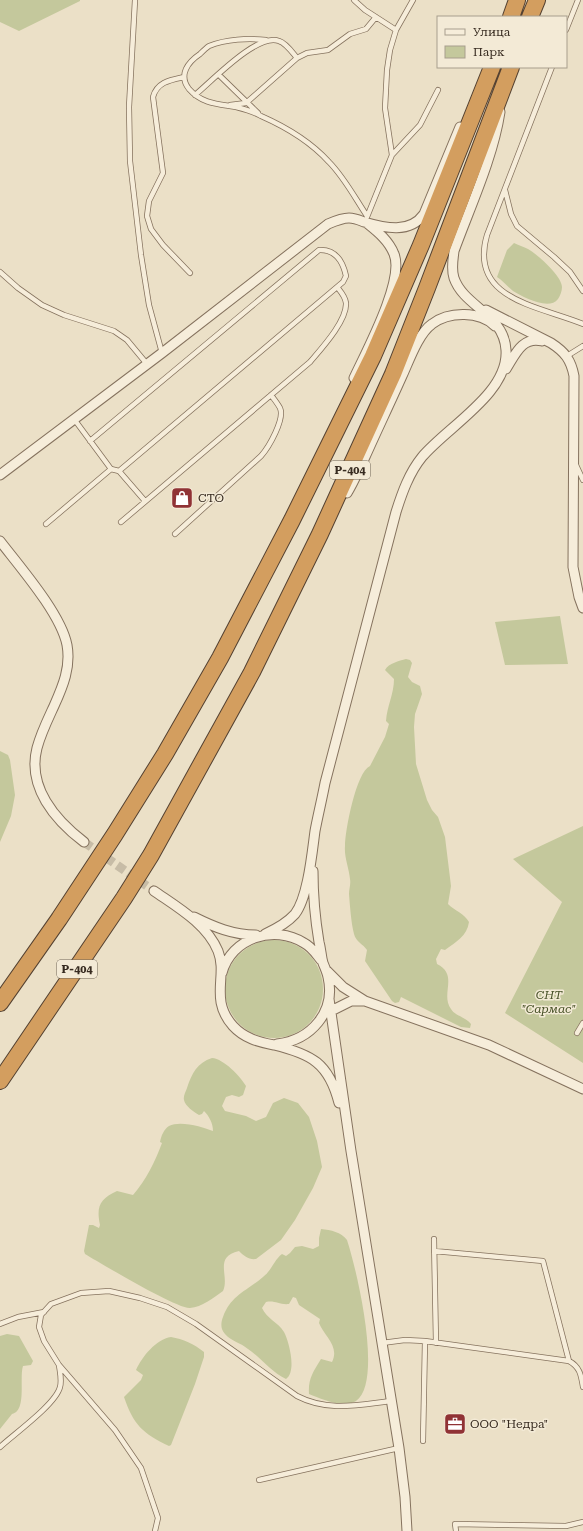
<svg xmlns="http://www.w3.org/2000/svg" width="583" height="1531" font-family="'Roboto Serif',serif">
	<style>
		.green { fill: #c4c89c }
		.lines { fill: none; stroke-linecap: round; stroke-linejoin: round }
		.street-tunnel { stroke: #c7bca6; stroke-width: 9; stroke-dasharray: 9 4.5; stroke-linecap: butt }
		.lane-casing { stroke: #85725e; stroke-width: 6 }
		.street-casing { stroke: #85725e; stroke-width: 11 }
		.highway-casing { stroke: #544131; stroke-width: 18 }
		.lane { stroke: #f6edda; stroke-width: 4.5 }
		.street { stroke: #f6edda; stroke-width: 9 }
		.highway { stroke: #d39e5f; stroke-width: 16 }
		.labels { text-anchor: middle; stroke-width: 3; stroke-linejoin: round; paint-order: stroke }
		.shield { fill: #f3ead6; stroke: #6f6457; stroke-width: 1 }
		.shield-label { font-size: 11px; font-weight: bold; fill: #372b20 }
		.poi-label { font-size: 12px; fill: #372b20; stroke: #f3ead6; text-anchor: start }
		.park-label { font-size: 12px; font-style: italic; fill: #485228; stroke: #f3ead6 }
	</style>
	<rect width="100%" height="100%" fill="#ebe0c7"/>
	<path class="green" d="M0,0H80V1L19,31L0,22Z
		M514,243C518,245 524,247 528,249C537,254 562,276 562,287C562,291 560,296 558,299C549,311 523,297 513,291C508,287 503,281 497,277L507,250Z
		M560,616L568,664L505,665L495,622Z
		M406,659L410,660L412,663L408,677L412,682L420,686L422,694L415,714L414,727L416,764L427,800L432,810L438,817L445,837L451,886L448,904C455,911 464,913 469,922C467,936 456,942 445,950L441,949L436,959L437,964C459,975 440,994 451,1009C455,1016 466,1017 471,1024L470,1028L461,1027L401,997L399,1002L395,1003L392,1001L365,961L367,950C363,944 356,942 354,934C351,922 350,906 349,894C349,889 351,884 350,879C349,868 344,857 345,846C345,831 356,772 370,766L385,737L389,724L386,721C387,706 394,694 394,679L385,670C389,663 399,661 406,659Z
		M0,751L8,755L10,760L15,795L11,816L0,842Z
		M583,826V1063L505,1013L562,902L513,859Z
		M225 989a49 49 0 1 1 98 0a49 49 0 1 1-98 0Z
		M212,1058C224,1059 240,1076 246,1086L243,1095L239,1097L232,1095L226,1097L222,1106L225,1111L246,1116L256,1121L266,1117L273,1103L284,1098L298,1103L309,1117L317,1141L322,1167L313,1188L295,1220L281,1240L256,1259C249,1260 244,1256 239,1251C213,1257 230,1276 223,1291C213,1298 202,1307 190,1308C177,1309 100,1263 85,1254L84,1251L89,1225H93L99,1228L100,1225C96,1206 100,1199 117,1191L133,1195C146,1180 155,1162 162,1143L160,1142C161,1136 164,1129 169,1126C180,1120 203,1127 213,1131C213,1123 209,1116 204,1111L202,1114L199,1115C194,1112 185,1106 184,1100C183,1096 186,1091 187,1088C192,1073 197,1063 212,1058Z
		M321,1229C331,1230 341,1232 347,1240C356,1267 384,1382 356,1401C344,1409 321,1399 309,1394C308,1379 313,1372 321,1359L332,1362C340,1346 324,1336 319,1323L320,1319L299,1305L296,1298L293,1297L289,1304C279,1305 275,1300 266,1302L262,1308C267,1319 278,1322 284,1332C289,1341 297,1372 286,1379C271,1372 261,1358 248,1349C241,1343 231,1341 225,1334C220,1329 221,1322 223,1317C231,1295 247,1291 263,1277C272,1270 274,1260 282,1254L286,1256L290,1253L295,1247L302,1246L313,1249L319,1246V1238Z
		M7,1334L19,1336L33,1361L31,1365L23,1366C19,1378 27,1411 12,1414L0,1429V1336Z
		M171,1337C183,1339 194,1344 204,1352V1357L195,1384L171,1445L169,1446C143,1434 133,1424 124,1397L141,1380L143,1375L136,1370C142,1357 156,1339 171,1337Z"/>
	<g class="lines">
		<path class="street-tunnel" d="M84,842L154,891"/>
		<g class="lane-casing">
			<path id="lane" d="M135,0L129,107L130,161L141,255L149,305L162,353
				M354,0L365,10L396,30
				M566,30L578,0
				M266,40C249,38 226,39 209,46C206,48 203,51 200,54C188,62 178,75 189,89C202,104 218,104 236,107C244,109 254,112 261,116C286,127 310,141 329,162C344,177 355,198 367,216
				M297,58L307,53L328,50L350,34L366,29L376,17
				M552,67L487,235C468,300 540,306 583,324
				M219,75L258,113
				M184,77C170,80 157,82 153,97L163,173L149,201L147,216L151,229L163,245L190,273
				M195,95C211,82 258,32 279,41C286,43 292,52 297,58L246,103L230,105
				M392,155L420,125L438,90
				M505,190L511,214L517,226L554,257L570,272L583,291
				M367,217L392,155L385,108L387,70L390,50L396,30L413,0
				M0,272L18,288L42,305L64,315L114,331L127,340L147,364
				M567,356L583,346
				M74,419L111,469L119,471L343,282L346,276C343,262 336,249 319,250L90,441
				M576,465L583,480
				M119,471L145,501
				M121,522L310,362C321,349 347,321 346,303C345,296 341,292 337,287
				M46,524L111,469
				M175,534L261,456C269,447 285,419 280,408C278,404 274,399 271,395
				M577,1033L583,1023
				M434,1239L436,1343
				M434,1251L543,1261L569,1361
				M0,1324L18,1317L44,1312
				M425,1341L569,1361C580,1367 581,1375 583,1387
				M382,1343L405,1340L425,1341L423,1441
				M0,1447C14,1434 56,1404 60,1387C62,1380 60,1373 59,1365
				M259,1480L399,1448
				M155,1531L158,1518L141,1468L115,1430L59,1365L44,1341L39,1327L41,1315L51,1304L81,1293L109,1291L140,1298L167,1307L196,1324L297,1396C328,1412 357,1405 391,1401
				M456,1531L455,1524L566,1526L583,1522"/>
		</g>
		<g class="street-casing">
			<path id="street" d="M486,310L551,343C565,352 571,360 574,376L573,567L579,597L583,608
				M506,369C515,355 522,336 542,341
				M354,378C366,352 405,280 394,254C389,241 378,232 368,224
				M0,475L162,353L328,224C335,221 342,218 349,218C355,218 359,220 364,222C385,228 410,234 424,214L460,127
				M347,493C354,482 359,469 365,457C377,430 390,403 402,376C409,361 418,334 432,324C449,311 480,311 495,326
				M0,541C20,567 61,614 67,645C71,667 63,686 54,706C48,719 41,733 37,748C27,787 55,820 84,842
				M154,891C177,907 207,924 218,951C228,976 209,999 233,1026C244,1038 258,1042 274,1045C311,1054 329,1063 339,1103
				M194,917C214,927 233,935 256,935
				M265,934C276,929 287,923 295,914C308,897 312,853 315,831C318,815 322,799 325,783L396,512C402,493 409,473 422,457C447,427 509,393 506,350C504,314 464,307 454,278C451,269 453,260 454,251C470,207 493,158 500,112
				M326,970L343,987L365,1001L489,1045L583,1089
				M222,973C231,938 274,924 304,943C312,947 316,954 321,960
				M329,999L351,1151L399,1448L405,1497L407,1531
				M327,1013L351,1001H363
				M277,1044C311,1040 336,1012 328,977C327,972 325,968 323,963C321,956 321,949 319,942C315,918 313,895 313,871"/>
		</g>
		<g class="highway-casing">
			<path id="highway" d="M511,17L517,0
				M530,17L537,0
				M0,1003L59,919L115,834L165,754L220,658L292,520L373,356L421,245L492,67
				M0,1081L124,898L151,855L252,672L320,534L393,374L427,288L511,67"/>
		</g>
		<use href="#lane" class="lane"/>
		<use href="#street" class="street"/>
		<use href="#highway" class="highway"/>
	</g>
	<defs>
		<g id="shop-square" transform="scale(1.15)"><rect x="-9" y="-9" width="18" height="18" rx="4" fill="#903235" stroke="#f3ead6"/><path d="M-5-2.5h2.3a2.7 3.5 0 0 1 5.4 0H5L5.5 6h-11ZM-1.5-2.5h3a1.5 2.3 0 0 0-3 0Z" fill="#fff"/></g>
		<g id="office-square" transform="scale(1.15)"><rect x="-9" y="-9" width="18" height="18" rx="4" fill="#903235" stroke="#f3ead6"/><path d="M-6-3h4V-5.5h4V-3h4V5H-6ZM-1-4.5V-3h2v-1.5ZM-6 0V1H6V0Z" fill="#fff"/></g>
	</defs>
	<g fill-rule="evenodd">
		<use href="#shop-square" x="182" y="498"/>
		<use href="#office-square" x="455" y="1424"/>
	</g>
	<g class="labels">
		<g class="shield">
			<rect x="330" y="461" width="40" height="18" rx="3"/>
			<rect x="57" y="960" width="40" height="18" rx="3"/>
		</g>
		<g class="shield-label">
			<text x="350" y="474">Р-404</text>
			<text x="77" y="973">Р-404</text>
		</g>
		<g class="poi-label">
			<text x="198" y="502">СТО</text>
			<text x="470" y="1428">ООО "Недра"</text>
		</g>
		<g class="park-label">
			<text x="549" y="999">СНТ<tspan x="549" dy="14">"Сармас"</tspan></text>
		</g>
	</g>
	<rect x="437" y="16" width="130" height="52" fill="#f3ead6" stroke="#a89e8d"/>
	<rect x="445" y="29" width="20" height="6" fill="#f6edda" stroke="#a89e8d"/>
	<text x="473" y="36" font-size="12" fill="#372b20">Улица</text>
	<rect x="445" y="46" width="20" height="12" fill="#c4c89c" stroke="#a89e8d"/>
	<text x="473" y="56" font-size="12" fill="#372b20">Парк</text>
</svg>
